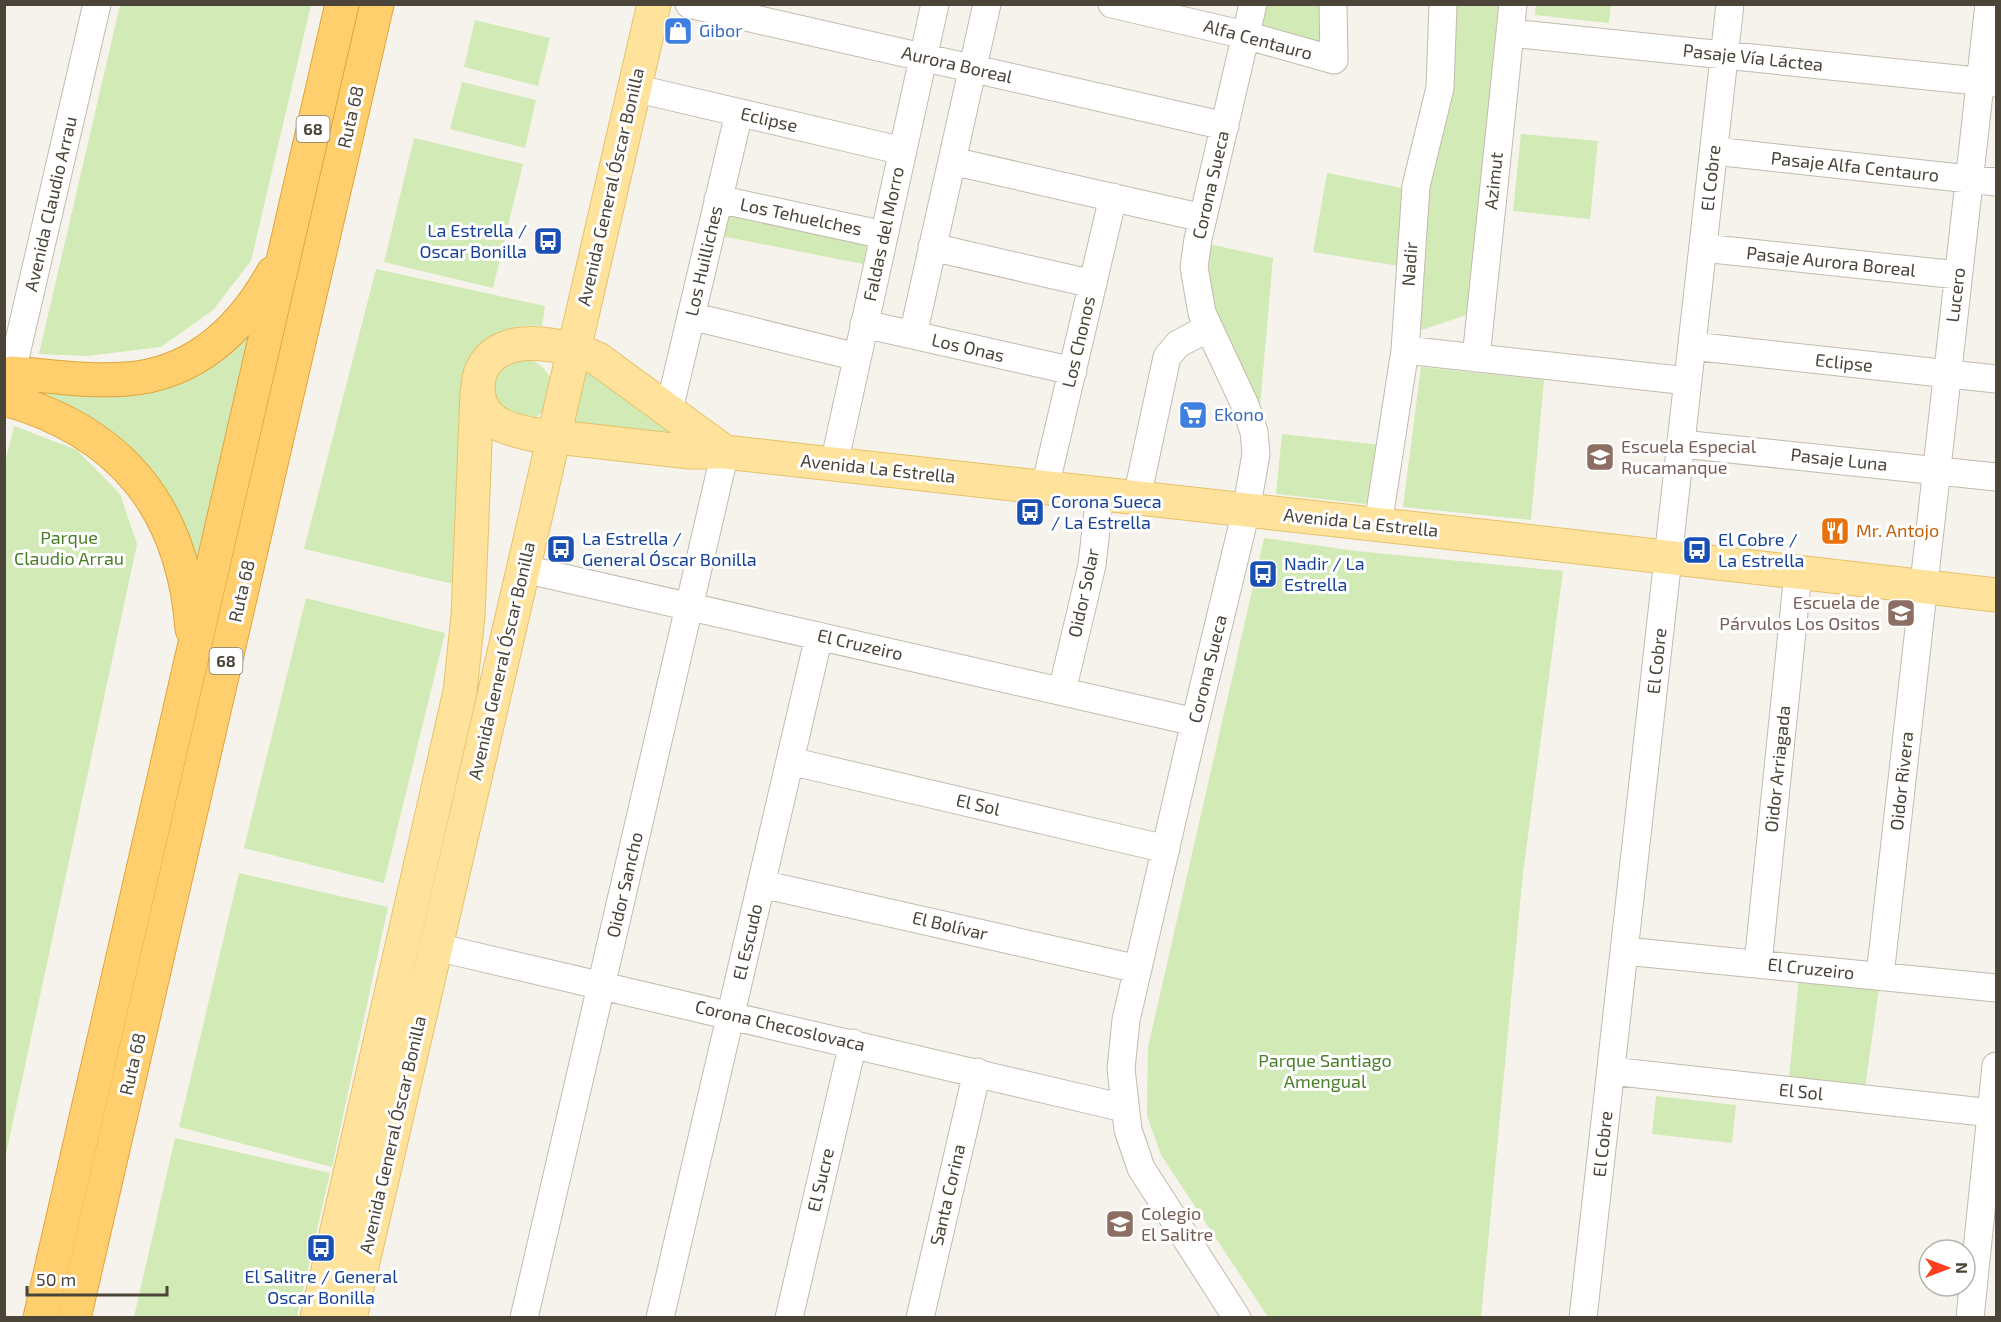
<svg xmlns="http://www.w3.org/2000/svg" width="2001" height="1322" font-family="'Exo 2',sans-serif">
	<style>
		.green { fill: #d2eab5 }
		.lines { fill: none; stroke-linecap: round; stroke-linejoin: round }
		.minor-casing { stroke: #c2bbae; stroke-width: 29 }
		.major-casing { stroke: #e6c16a; stroke-width: 35 }
		.highway-casing { stroke: #e0a43c; stroke-width: 35 }
		.minor { stroke: #fff; stroke-width: 27 }
		.major { stroke: #ffe39c; stroke-width: 33 }
		.highway { stroke: #ffcf6e; stroke-width: 33 }
		.labels { text-anchor: middle; stroke-width: 6; stroke-linejoin: round; paint-order: stroke }
		.shield { fill: #fff; stroke: #817c74; stroke-width: 1.5 }
		.shield-label { font-size: 16px; font-weight: bold; fill: #4b4439 }
		.shop-label { font-size: 18px; fill: #366cbe; stroke: #fff; text-anchor: start }
		.street-label { font-size: 18px; fill: #4b4439; stroke: #fff }
		.transit-label { font-size: 18px; fill: #164399; stroke: #fff; text-anchor: start }
		.education-label { font-size: 18px; fill: #785e54; stroke: #fff; text-anchor: start }
		.food-label { font-size: 18px; fill: #c56008; stroke: #fff; text-anchor: start }
		.park-label { font-size: 18px; fill: #4a7f2a; stroke: #fff }
	</style>
	<rect width="100%" height="100%" fill="#f6f3ec"/>
	<path class="green" d="M120,5H311L251,261L213,310L161,347L87,356L39,354Z
		M1262,5H1330V54L1256,33Z
		M1452,5H1506L1472,313L1416,332L1423,189Z
		M1536,5H1611L1609,23L1535,15Z
		M475,20L550,38L538,86L464,67Z
		M462,82L536,100L525,148L450,129Z
		M1521,134L1598,141L1590,219L1513,211Z
		M414,138L523,164L493,288L384,262Z
		M1327,173L1407,189L1399,266L1313,252Z
		M726,210L868,239L863,264L721,236Z
		M1209,244L1273,258L1260,407C1243,371 1206,300 1205,262C1205,256 1208,250 1209,244Z
		M376,269L545,306L542,326C521,324 504,328 487,340L453,584L304,549Z
		M252,326L195,566L188,537L35,402V391L61,390Z
		M527,358C560,370 560,404 531,420L495,406L493,376L507,361Z
		M587,364L680,431L678,441L571,431Z
		M1421,367L1544,380L1531,520L1403,507Z
		M14,426L77,450L120,494L137,544L5,1159L4,467Z
		M1282,434L1382,445L1376,505L1276,494Z
		M1264,538L1356,551L1563,571L1523,873L1481,1317H1268L1161,1155L1147,1116L1148,1047Z
		M306,598L445,633L384,883L244,848Z
		M239,873L388,907L332,1167L179,1127Z
		M1799,978L1879,989L1865,1088L1789,1077Z
		M1656,1096L1736,1105L1732,1143L1652,1134Z
		M175,1138L330,1173L297,1317H134Z"/>
	<g class="lines">
		<g class="minor-casing">
			<path id="minor" d="M689,4L1225,126
				M1112,4L1245,35L1334,60L1333,4
				M1510,33L1996,83
				M634,88L903,151
				M1714,151L1996,182
				M952,161L1203,218
				M718,199L884,235
				M932,247L1093,284
				M1703,248L1958,275
				M691,316L857,357
				M864,324L1073,371
				M913,335L987,4
				M1692,346L1996,379
				M1405,350L1688,381
				M1476,358L1513,4
				M7,393L97,4
				M669,410L739,113
				M1682,444L1996,477
				M834,464L935,4
				M1045,487L1113,197
				M1137,497L1167,357L1178,344L1208,328
				M1378,525L1405,350L1416,186L1440,88L1443,4
				M524,569L1195,722
				M1062,691L1092,565L1100,493
				M790,761L1166,849
				M761,884L1138,969
				M436,947L1124,1108
				M1625,951L1996,988
				M1758,964L1798,573
				M1880,976L1989,4
				M1611,1071L1992,1113
				M524,1318L725,452
				M660,1318L819,636
				M789,1318L853,1043
				M920,1318L977,1072
				M1237,1318L1141,1168L1128,1130L1121,1069L1126,1020L1190,743L1246,511L1256,454L1254,432L1245,405L1202,313L1194,267L1198,239L1253,4
				M1583,1318L1730,4
				M1970,1318L1996,1066"/>
		</g>
		<g class="major-casing">
			<path id="major" d="M725,452L598,359C574,347 528,337 503,349C472,363 469,406 499,424C508,429 519,431 530,434L690,452H725L1517,540L1996,595
				M317,1318L460,692L468,616L477,393
				M350,1318L654,4"/>
		</g>
		<g class="highway-casing">
			<path id="highway" d="M12,373C50,376 89,382 127,379C194,374 241,330 273,273
				M5,399C122,432 183,509 192,629
				M40,1318L342,4
				M74,1318L377,4"/>
		</g>
		<use href="#minor" class="minor"/>
		<use href="#major" class="major"/>
		<use href="#highway" class="highway"/>
	</g>
	<defs>
		<g id="shop-square" transform="scale(1.5)"><rect x="-9" y="-9" width="18" height="18" rx="4" fill="#3f7fe0" stroke="#fff"/><path d="M-5-2.5h2.3a2.7 3.5 0 0 1 5.4 0H5L5.5 6h-11ZM-1.5-2.5h3a1.5 2.3 0 0 0-3 0Z" fill="#fff"/></g>
		<g id="bus-square" transform="scale(1.5)"><rect x="-9" y="-9" width="18" height="18" rx="4" fill="#1a4fb4" stroke="#fff"/><path d="M-5-6H5V4H4V6H2V4H-2V6H-4V4H-5ZM-3.5-4V0h7V-4ZM-3.5 1.2v1.5H-2V1.2ZM2 1.2v1.5H3.5V1.2Z" fill="#fff"/></g>
		<g id="supermarket-square" transform="scale(1.5)"><rect x="-9" y="-9" width="18" height="18" rx="4" fill="#3f7fe0" stroke="#fff"/><path d="M-6-5.5h2.5l.6 2H6L4.5 2H-2.5L-4.4-4H-6ZM-1.5 3.2a1.3 1.3 0 1 0 .1 0ZM3 3.2a1.3 1.3 0 1 0 .1 0Z" fill="#fff"/></g>
		<g id="school-square" transform="scale(1.5)"><rect x="-9" y="-9" width="18" height="18" rx="4" fill="#8d6e63" stroke="#fff"/><path d="M0-5L7-2L0 1L-7-2ZM-4 1L0 2.5L4 1V4Q0 6-4 4Z" fill="#fff"/></g>
		<g id="restaurant-square" transform="scale(1.5)"><rect x="-9" y="-9" width="18" height="18" rx="4" fill="#e8710a" stroke="#fff"/><path d="M-5-6h1v4h1v-4h1v4h1v-4h1v5L-1.5 .5V6h-2V.5L-5-1ZM5-6V6H3V1.5H1.5Q1.5-4 5-6Z" fill="#fff"/></g>
	</defs>
	<g fill-rule="evenodd">
		<use href="#shop-square" x="678" y="31"/>
		<use href="#bus-square" x="548" y="241"/>
		<use href="#supermarket-square" x="1193" y="415"/>
		<use href="#school-square" x="1600" y="457"/>
		<use href="#bus-square" x="1030" y="512"/>
		<use href="#restaurant-square" x="1835" y="531"/>
		<use href="#bus-square" x="561" y="549"/>
		<use href="#bus-square" x="1697" y="550"/>
		<use href="#bus-square" x="1263" y="574"/>
		<use href="#school-square" x="1901" y="613"/>
		<use href="#school-square" x="1120" y="1224"/>
		<use href="#bus-square" x="321" y="1248"/>
	</g>
	<g class="labels">
		<g class="shield">
			<rect x="296.5" y="116" width="33" height="26" rx="4.5"/>
			<rect x="209.5" y="648" width="33" height="26" rx="4.5"/>
		</g>
		<g class="shield-label">
			<text x="313" y="135">68</text>
			<text x="226" y="667">68</text>
		</g>
		<g class="shop-label">
			<text x="699" y="37">Gibor</text>
			<text x="1214" y="421">Ekono</text>
		</g>
		<g class="street-label">
			<text transform="translate(1258 40) rotate(15)" y="6">Alfa Centauro</text>
			<text transform="translate(1753 58) rotate(6)" y="6">Pasaje Vía Láctea</text>
			<text transform="translate(957 65) rotate(13)" y="6">Aurora Boreal</text>
			<text transform="translate(351 117) rotate(-77)" y="6">Ruta 68</text>
			<text transform="translate(769 120) rotate(13)" y="6">Eclipse</text>
			<text transform="translate(1855 167) rotate(6)" y="6">Pasaje Alfa Centauro</text>
			<text transform="translate(1711 178) rotate(-84)" y="6">El Cobre</text>
			<text transform="translate(1494 181) rotate(-84)" y="6">Azimut</text>
			<text transform="translate(1211 185) rotate(-77)" y="6">Corona Sueca</text>
			<text transform="translate(611 187) rotate(-77)" y="6">Avenida General Óscar Bonilla</text>
			<text transform="translate(51 204) rotate(-77)" y="6">Avenida Claudio Arrau</text>
			<text transform="translate(801 217) rotate(12)" y="6">Los Tehuelches</text>
			<text transform="translate(884 234) rotate(-78)" y="6">Faldas del Morro</text>
			<text transform="translate(704 261) rotate(-77)" y="6">Los Huilliches</text>
			<text transform="translate(1831 262) rotate(6)" y="6">Pasaje Aurora Boreal</text>
			<text transform="translate(1410 264) rotate(-86)" y="6">Nadir</text>
			<text transform="translate(1956 295) rotate(-83)" y="6">Lucero</text>
			<text transform="translate(1079 342) rotate(-77)" y="6">Los Chonos</text>
			<text transform="translate(968 348) rotate(13)" y="6">Los Onas</text>
			<text transform="translate(1844 363) rotate(6)" y="6">Eclipse</text>
			<text transform="translate(1839 460) rotate(6)" y="6">Pasaje Luna</text>
			<text transform="translate(878 469) rotate(6)" y="6">Avenida La Estrella</text>
			<text transform="translate(1361 523) rotate(6)" y="6">Avenida La Estrella</text>
			<text transform="translate(242 591) rotate(-77)" y="6">Ruta 68</text>
			<text transform="translate(1084 593) rotate(-78)" y="6">Oidor Solar</text>
			<text transform="translate(860 645) rotate(13)" y="6">El Cruzeiro</text>
			<text transform="translate(502 661) rotate(-77)" y="6">Avenida General Óscar Bonilla</text>
			<text transform="translate(1657 661) rotate(-84)" y="6">El Cobre</text>
			<text transform="translate(1208 669) rotate(-76)" y="6">Corona Sueca</text>
			<text transform="translate(1778 769) rotate(-84)" y="6">Oidor Arriagada</text>
			<text transform="translate(1902 781) rotate(-84)" y="6">Oidor Rivera</text>
			<text transform="translate(978 805) rotate(13)" y="6">El Sol</text>
			<text transform="translate(625 885) rotate(-77)" y="6">Oidor Sancho</text>
			<text transform="translate(950 926) rotate(13)" y="6">El Bolívar</text>
			<text transform="translate(748 942) rotate(-77)" y="6">El Escudo</text>
			<text transform="translate(1811 969) rotate(6)" y="6">El Cruzeiro</text>
			<text transform="translate(780 1026) rotate(13)" y="6">Corona Checoslovaca</text>
			<text transform="translate(133 1064) rotate(-77)" y="6">Ruta 68</text>
			<text transform="translate(1801 1092) rotate(6)" y="6">El Sol</text>
			<text transform="translate(393 1135) rotate(-77)" y="6">Avenida General Óscar Bonilla</text>
			<text transform="translate(1603 1144) rotate(-84)" y="6">El Cobre</text>
			<text transform="translate(821 1180) rotate(-77)" y="6">El Sucre</text>
			<text transform="translate(948 1195) rotate(-77)" y="6">Santa Corina</text>
		</g>
		<g class="transit-label">
			<text x="527" y="237" text-anchor="end">La Estrella /<tspan x="527" dy="21">Oscar Bonilla</tspan></text>
			<text x="1051" y="508">Corona Sueca<tspan x="1051" dy="21">/ La Estrella</tspan></text>
			<text x="582" y="545">La Estrella /<tspan x="582" dy="21">General Óscar Bonilla</tspan></text>
			<text x="1718" y="546">El Cobre /<tspan x="1718" dy="21">La Estrella</tspan></text>
			<text x="1284" y="570">Nadir / La<tspan x="1284" dy="21">Estrella</tspan></text>
			<text x="321" y="1283" text-anchor="middle">El Salitre / General<tspan x="321" dy="21">Oscar Bonilla</tspan></text>
		</g>
		<g class="education-label">
			<text x="1621" y="453">Escuela Especial<tspan x="1621" dy="21">Rucamanque</tspan></text>
			<text x="1880" y="609" text-anchor="end">Escuela de<tspan x="1880" dy="21">Párvulos Los Ositos</tspan></text>
			<text x="1141" y="1220">Colegio<tspan x="1141" dy="21">El Salitre</tspan></text>
		</g>
		<g class="food-label">
			<text x="1856" y="537">Mr. Antojo</text>
		</g>
		<g class="park-label">
			<text x="69" y="544">Parque<tspan x="69" dy="21">Claudio Arrau</tspan></text>
			<text x="1325" y="1067">Parque Santiago<tspan x="1325" dy="21">Amengual</tspan></text>
		</g>
	</g>
	<rect width="2001" height="1322" fill="none" stroke="#4b4439" stroke-width="12"/>
	<g transform="translate(1947 1268) rotate(90)"><circle r="28" fill="#ffffff" stroke="#b7b4b0" stroke-width="1.5"/>
	<path d="M0-4.5L10 22L0 15L-10 22Z" fill="#fc3f1d"/>
	<text y="-9" font-size="16" font-weight="bold" text-anchor="middle" fill="#4b4439">N</text>
	</g>
	<path d="M27 1286v9h140v-9" fill="none" stroke="#4b4439" stroke-width="3"/>
	<text x="36" y="1286" font-size="18" fill="#4b4439" stroke="#ffffff" stroke-width="4.5" paint-order="stroke">50 m</text>
</svg>
